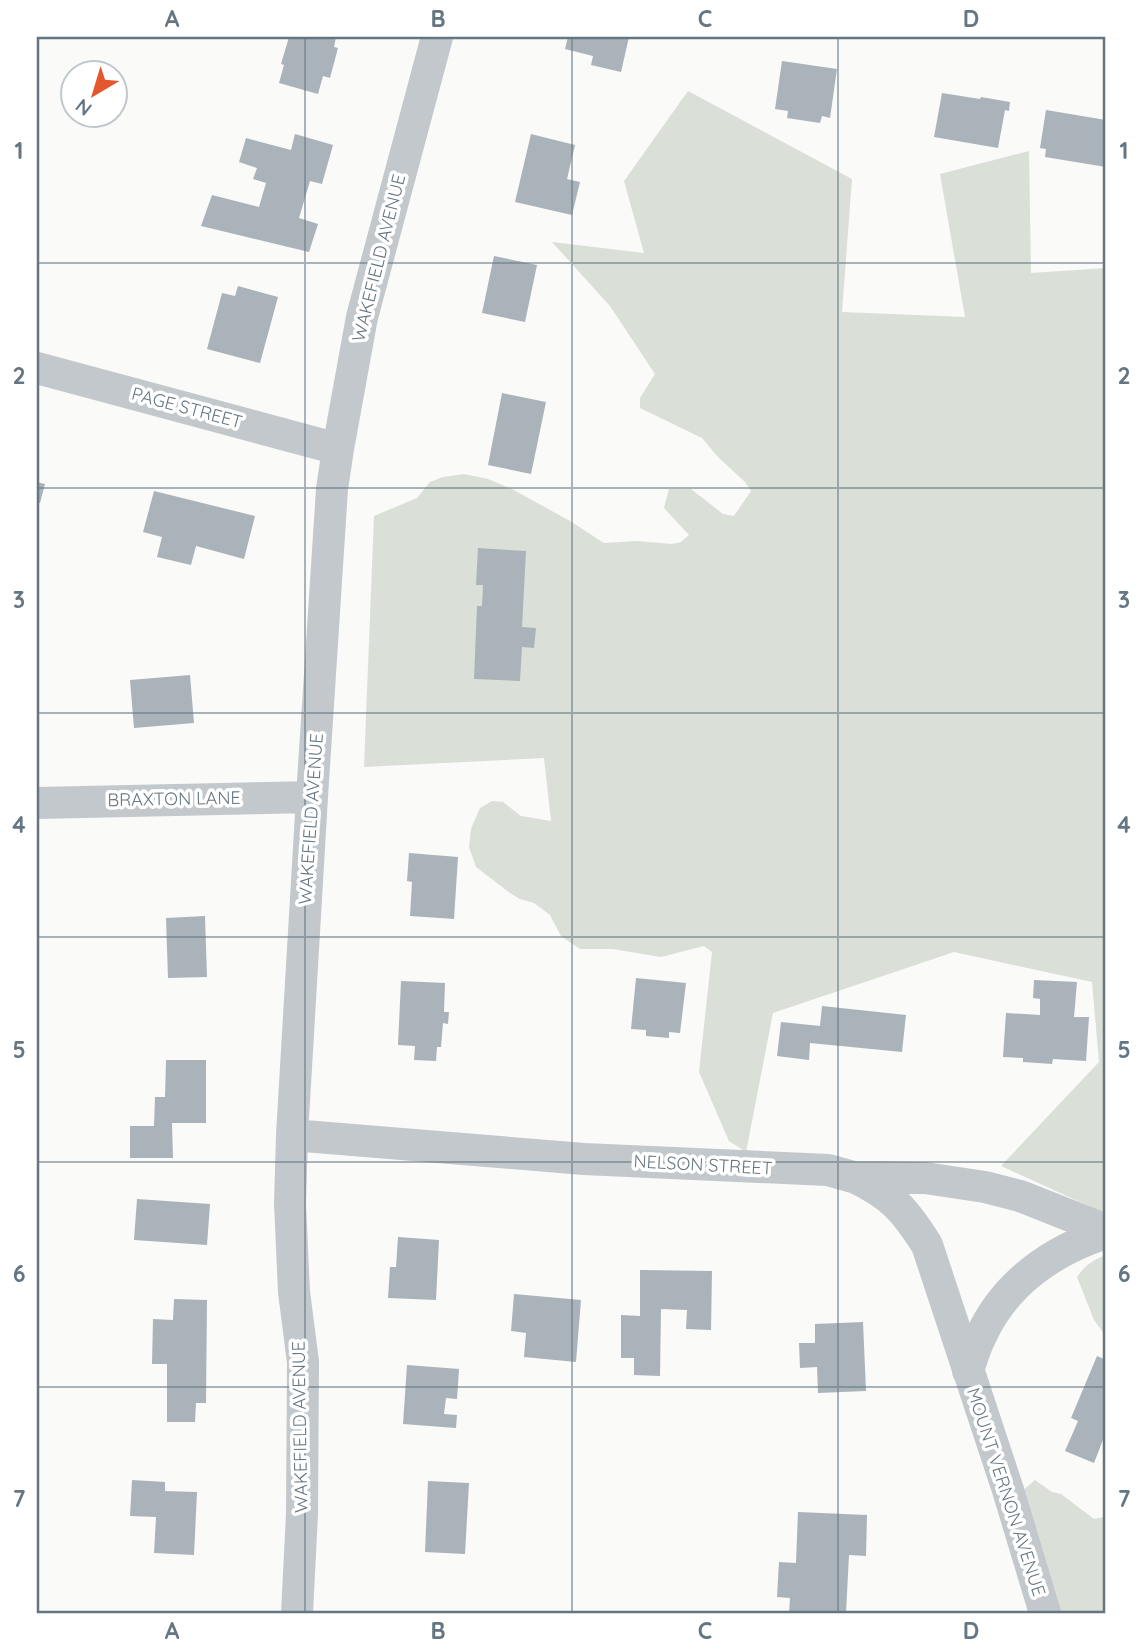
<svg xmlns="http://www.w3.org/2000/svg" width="1143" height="1650" font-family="Quicksand,sans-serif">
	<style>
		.green { fill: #dadfd7 }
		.building { fill: #aab3b9 }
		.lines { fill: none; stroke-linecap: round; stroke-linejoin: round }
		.minor { stroke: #c3c8cc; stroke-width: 32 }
		.grid { fill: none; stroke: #657683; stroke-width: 2; stroke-opacity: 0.55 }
		.labels { text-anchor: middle; stroke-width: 7; stroke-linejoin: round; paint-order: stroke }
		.street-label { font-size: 18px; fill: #657683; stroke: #fff }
		.neatline { fill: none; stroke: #657683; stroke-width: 2.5 }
		.grid-label { font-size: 23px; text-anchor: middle; font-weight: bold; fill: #657683 }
	</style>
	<rect width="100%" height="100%" fill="#fafaf8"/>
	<path class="green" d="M688,91L852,179L842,312L965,317L940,174L1029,151L1031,273L1106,268V1214L1001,1166L1099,1062L1092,982L954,952L773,1013L746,1152L729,1141L699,1072L712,952L704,946L661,957L613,949H580L561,936L550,915L534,903L520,899L510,893L476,867L469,847L471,829L480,808L492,801L503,802L521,816L551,821L544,758L364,767L374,516L417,498L430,482L443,477L464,474L488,479L512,489L570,521L604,543L637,541L672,544L681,542L689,535L664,508L669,489H691L723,514L734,516L751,491L745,482L718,457L702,438L640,408V398L655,374L610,306L552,242L644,253L624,181Z
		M1106,1255V1336L1094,1320L1077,1277C1085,1265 1093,1260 1106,1255Z
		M1035,1480L1052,1492L1061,1494L1094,1519L1103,1517L1106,1497V1613H1053L1021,1492Z"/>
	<path class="building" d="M289,37H336L334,47L338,48L330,78L323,76L318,94L279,83L284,65L281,64Z
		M568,37H629L621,72L591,65L593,56L565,49Z
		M782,61L837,69L830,118L822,116L820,123L787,118L788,111L775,109Z
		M942,93L980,99L981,97L1010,102L1009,111L1005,110L998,148L934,137Z
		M1046,110L1106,120V167L1045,157L1046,149L1040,148Z
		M295,134L333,145L322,184L310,181L299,218L318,224L309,252L201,226L212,195L259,207L266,183L253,179L257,168L239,162L246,138L291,150Z
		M531,134L575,145L567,179L580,182L572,215L515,202Z
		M494,256L537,265L525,322L482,313Z
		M238,286L278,297L260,363L207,349L222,293L235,296Z
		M502,393L546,402L531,474L488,465Z
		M37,482L45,484L40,503L37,502Z
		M154,491L255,516L244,559L196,546L191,565L157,557L162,537L143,532Z
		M478,548L526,551L522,627L536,628L534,648L522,647L520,681L474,679L477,606H482L483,585H476Z
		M190,675L194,723L134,728L130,680Z
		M409,853L458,857L454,919L410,916L412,882L407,881Z
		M205,916L207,977L168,978L166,918Z
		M636,978L686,983L680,1033L669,1032V1038L646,1036V1030L631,1029Z
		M1034,980L1077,982L1074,1017H1089L1086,1061L1053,1059L1052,1064L1023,1062V1058L1003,1057L1006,1013L1040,1015V999L1033,998Z
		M401,981L445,983L444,1012H449L448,1024L443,1023L441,1047H437L436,1061L414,1060L415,1046L398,1045Z
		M822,1006L906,1015L902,1052L810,1043L809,1060L777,1056L781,1022L820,1026Z
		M166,1060H206V1123H172L173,1158H130V1126H154L155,1097H165Z
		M137,1199L210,1204L207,1245L134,1240Z
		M398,1237L439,1240L436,1300L388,1298L390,1267H396Z
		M640,1270L712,1271L711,1330L686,1329L687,1310L661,1309L660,1376L634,1375V1358H621V1315L640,1316Z
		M514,1294L581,1300L576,1362L524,1357L526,1333L511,1331Z
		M174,1299L207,1300L206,1403H196L195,1422H167V1364H152L153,1319L173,1320Z
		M863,1322L866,1391L818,1393L817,1367L800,1368L799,1343H815V1324Z
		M1097,1356L1106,1360V1432L1094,1463L1065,1451L1078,1421L1071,1418Z
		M407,1365L459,1369L457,1399L446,1398L444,1414L457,1415L456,1428L403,1424Z
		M132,1480L165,1482V1491L197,1492L194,1555L154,1553L156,1517L130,1516Z
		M428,1481L469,1483L465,1554L425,1552Z
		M798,1512L867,1515L866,1556L849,1555L846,1613H789L790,1598L777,1597L779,1562L796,1563Z"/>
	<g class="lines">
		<path class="minor" d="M37,368L338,449
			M37,803L312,797
			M292,1135L584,1159L828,1170L853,1177L925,1178L985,1187L1020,1196L1106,1230
			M854,1177C892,1195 905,1210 927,1245L1008,1490L1045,1613
			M968,1371C972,1359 975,1347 981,1336C1005,1283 1053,1250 1106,1233
			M297,1613L302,1514L303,1362L294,1292L290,1203L292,1135L312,797L332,489L338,449L362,317L437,37"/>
	</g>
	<path class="grid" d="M305,37V1613M572,37V1613M838,37V1613M37,263H1106M37,488H1106M37,713H1106M37,937H1106M37,1162H1106M37,1387H1106"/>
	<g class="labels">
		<g class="street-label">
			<text transform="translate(379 258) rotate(-76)" y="6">WAKEFIELD AVENUE</text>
			<text transform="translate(187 408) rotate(15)" y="6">PAGE STREET</text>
			<text transform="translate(174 799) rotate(-1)" y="6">BRAXTON LANE</text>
			<text transform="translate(311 819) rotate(-86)" y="6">WAKEFIELD AVENUE</text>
			<text transform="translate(703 1165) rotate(3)" y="6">NELSON STREET</text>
			<text transform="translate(300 1427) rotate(-91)" y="6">WAKEFIELD AVENUE</text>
			<text transform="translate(1006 1492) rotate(72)" y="6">MOUNT VERNON AVENUE</text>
		</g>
	</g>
	<rect width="1143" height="1650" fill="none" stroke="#ffffff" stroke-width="77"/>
	<g transform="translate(94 94) rotate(218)"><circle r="33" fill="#ffffff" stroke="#c1c8cd" stroke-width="2"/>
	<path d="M0-5L12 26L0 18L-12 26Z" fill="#e4572e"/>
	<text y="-10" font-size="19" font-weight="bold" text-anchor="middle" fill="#657683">N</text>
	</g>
	<rect x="38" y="38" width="1066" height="1574" class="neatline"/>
	<g class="grid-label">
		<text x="172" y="27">A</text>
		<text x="438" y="27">B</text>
		<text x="705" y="27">C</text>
		<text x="971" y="27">D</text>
		<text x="19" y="159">1</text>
		<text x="1124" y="159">1</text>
		<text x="19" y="384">2</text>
		<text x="1124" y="384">2</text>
		<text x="19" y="608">3</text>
		<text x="1124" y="608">3</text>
		<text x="19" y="833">4</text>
		<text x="1124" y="833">4</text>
		<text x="19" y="1058">5</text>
		<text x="1124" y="1058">5</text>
		<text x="19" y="1282">6</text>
		<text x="1124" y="1282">6</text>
		<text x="19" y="1507">7</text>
		<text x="1124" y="1507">7</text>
		<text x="172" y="1639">A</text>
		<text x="438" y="1639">B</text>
		<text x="705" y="1639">C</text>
		<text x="971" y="1639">D</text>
	</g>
</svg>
